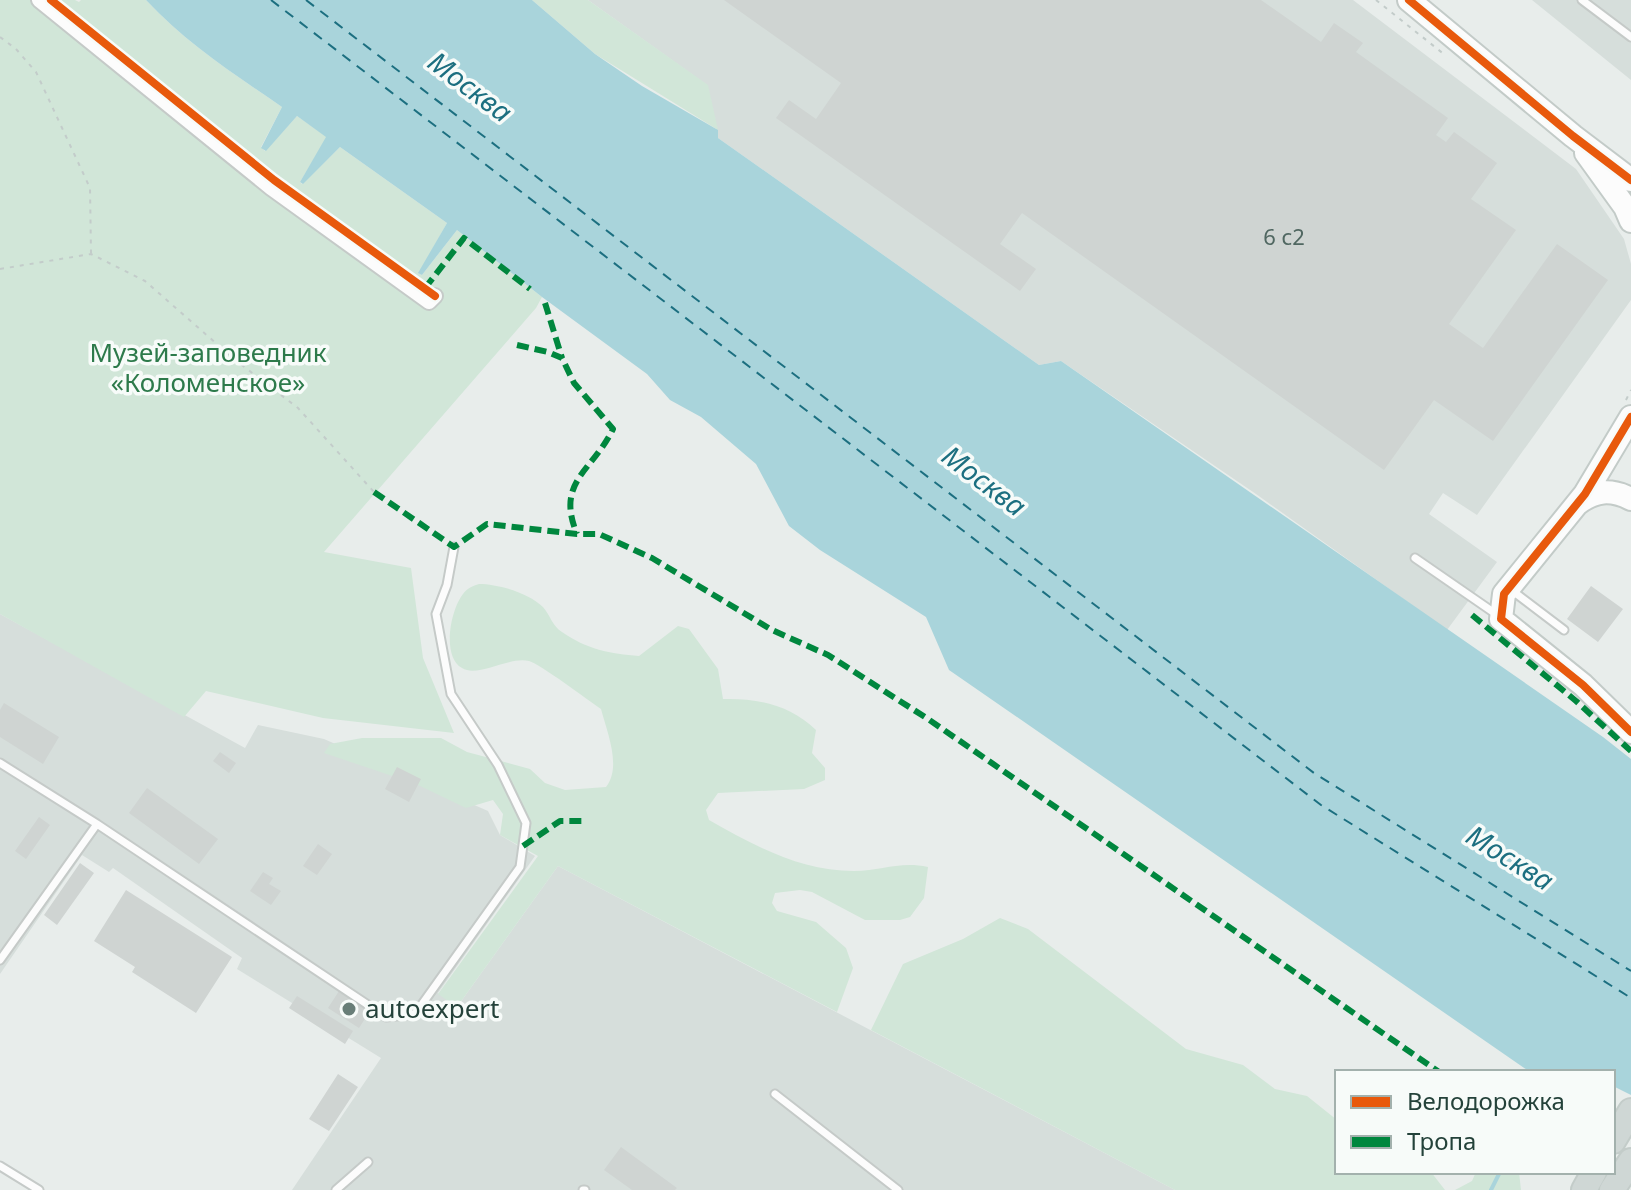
<svg xmlns="http://www.w3.org/2000/svg" width="1631" height="1190" font-family="'Noto Sans',sans-serif">
	<style>
		.built { fill: #d6dedb }
		.green { fill: #d1e6d8 }
		.water { fill: #a9d4db }
		.lines { fill: none; stroke-linecap: round; stroke-linejoin: round }
		.stream { stroke: #a9d4db; stroke-width: 4 }
		.ferry { stroke: #1c6f80; stroke-width: 2; stroke-dasharray: 10 8; stroke-linecap: butt }
		.building { fill: #cfd4d2 }
		.lane-casing { stroke: #c5cac8; stroke-width: 11 }
		.street-casing { stroke: #c5cac8; stroke-width: 18 }
		.secondary-casing { stroke: #c3cbc8; stroke-width: 26 }
		.primary-casing { stroke: #c3ccc9; stroke-width: 28 }
		.path { stroke: #c3ccca; stroke-width: 2; stroke-dasharray: 4 6; stroke-linecap: butt }
		.lane { stroke: #fcfcfc; stroke-width: 7 }
		.street { stroke: #fcfcfc; stroke-width: 14 }
		.secondary { stroke: #fcfcfc; stroke-width: 22 }
		.primary { stroke: #cfd7d5; stroke-width: 24 }
		.quiet { stroke: #00873e; stroke-width: 6; stroke-dasharray: 12 6; stroke-linecap: butt }
		.cycleway-casing { stroke: #f7fbf9; stroke-width: 13 }
		.cycleway { stroke: #e8590c; stroke-width: 8 }
		.poi-dot { fill: #697e78; stroke: #f7fbf9; stroke-width: 3 }
		.labels { text-anchor: middle; stroke-width: 7; stroke-linejoin: round; paint-order: stroke }
		.number-label { font-size: 22px; fill: #506761 }
		.park-label { font-size: 26px; fill: #2d7a4b; stroke: #f7fbf9 }
		.poi-label { font-size: 26px; fill: #24423a; stroke: #f7fbf9; text-anchor: start }
		.water-label { font-size: 28px; font-style: italic; fill: #1c6f80; stroke: #f7fbf9 }
	</style>
	<rect width="100%" height="100%" fill="#e8edeb"/>
	<path class="built" d="M588,0H1353L1576,169L1624,239L1631,264V300L1477,515L1443,493L1429,514L1497,562L1447,630L1256,494L1061,361L1039,365L718,138L707,85Z
		M1532,0H1631V80Z
		M0,614L245,748L258,725L324,739L488,811L500,835L535,856L438,993L457,1007L558,866L1175,1190H292L381,1058L237,969L242,958L113,868L109,872L82,855L0,974Z"/>
	<path class="green" d="M0,0H75L79,2L81,0H146C186,43 234,74 282,107L261,147L265,151L297,116L327,137L300,182L302,184L340,147L447,223L419,273L422,275L457,230L542,297L536,308L324,552L411,568L423,658L454,733L323,718L206,691L184,717L0,614Z
		M532,0H588L708,85L718,130L595,54Z
		M479,584C498,584 529,593 543,607C550,615 553,627 562,632C586,649 611,654 639,656L678,626L689,629L718,669L723,699C758,698 790,705 816,730L812,753L825,768V780L804,789L718,793L706,810L709,820C755,846 800,871 854,871C882,871 899,861 928,867L924,898L910,917L900,920H865L812,892L800,890L775,893L772,903L777,911L816,922L846,948L853,968L837,1012L558,866L457,1007L438,994L538,856L500,835L503,814L493,800L466,808L416,784L324,753L330,744L362,738H441L467,752L530,769L545,783L565,790L606,787C622,767 607,732 601,709C588,700 540,664 529,661C509,656 478,678 462,668C441,656 451,609 463,594C467,588 473,586 479,584Z
		M1000,918L1028,929L1186,1049L1243,1065L1275,1089L1307,1096L1337,1120V1172H1431L1445,1190H1175L871,1030L903,964L963,939Z
		M1476,1172H1519L1521,1190H1455L1472,1181Z"/>
	<path class="water" d="M146,0H532L595,54L642,86L718,130V138L1039,365L1061,361L1603,737L1631,759V1095L1613,1086V1072H1530L949,670L926,617L820,550L789,526L756,464L701,417L670,400L647,374L542,297L457,230L422,275L418,273L447,223L340,147L303,184L300,182L326,137L297,116L266,151L261,148L282,107C234,74 186,43 146,0Z"/>
	<g class="lines">
		<path class="stream" d="M1491,1190L1500,1172"/>
		<path class="ferry" d="M271,0L1321,805L1631,998
			M306,0L1314,773L1631,971"/>
	</g>
	<path class="building" d="M724,0H1261L1321,42L1334,23L1363,43L1356,52L1448,118L1436,135L1446,142L1454,132L1497,163L1471,199L1516,230L1449,324L1483,348L1557,244L1608,280L1493,441L1434,400L1384,470L1022,213L1000,244L1036,269L1020,291L776,118L789,100L816,119L841,83Z
		M1591,586L1623,609L1598,642L1567,619Z
		M4,703L59,737L43,764L0,737V710Z
		M220,752L236,763L229,773L213,761Z
		M397,767L421,779L409,802L385,789Z
		M147,788L218,839L199,864L129,813Z
		M39,817L50,825L26,859L15,851Z
		M318,844L332,854L317,875L303,866Z
		M80,863L94,873L57,925L44,915Z
		M263,872L273,878L269,884L281,891L271,905L250,891Z
		M126,890L232,957L196,1013L132,972L135,967L94,941Z
		M339,991L370,1011L359,1028L328,1008Z
		M297,996L353,1031L345,1044L289,1008Z
		M338,1074L358,1087L329,1131L309,1119Z
		M621,1147L677,1188L675,1190H632L604,1170Z"/>
	<g class="lines">
		<g class="lane-casing">
			<path id="lane" d="M1582,0L1631,37
				M1415,558L1496,614
				M1510,589L1564,630
				M0,763L97,824
				M0,960L97,824L386,1017L415,1014L520,867L526,823L498,765L451,694L436,614L447,585L454,547
				M775,1094L898,1190
				M0,1166L39,1190
				M336,1190L368,1162
				M583,1190H585"/>
		</g>
		<g class="street-casing">
			<path id="street" d="M39,0L271,188L429,302L435,296"/>
		</g>
		<g class="secondary-casing">
			<path id="secondary" d="M1409,0L1573,136L1631,180
				M1586,153L1625,207L1631,221
				M1631,417L1585,494L1504,594L1501,619L1583,685L1631,732
				M1577,504C1595,490 1611,489 1631,499"/>
		</g>
		<g class="primary-casing">
			<path id="primary" d="M1613,1141L1631,1111
				M1584,1190L1594,1172
				M1612,1190L1631,1161"/>
		</g>
		<path class="path" d="M1376,0L1445,55
			M0,37L16,49L36,72L90,188L91,253
			M0,269L91,254L145,281L234,359L298,408L374,492
			M1626,400L1631,390"/>
		<use href="#lane" class="lane"/>
		<use href="#street" class="street"/>
		<use href="#secondary" class="secondary"/>
		<use href="#primary" class="primary"/>
		<path class="quiet" d="M425,288L464,238L530,289
			M545,303L562,358
			M517,345L548,352L562,358L574,383L613,429C593,471 555,481 577,534
			M374,492L454,547L487,524L577,534H599L652,558L772,630L828,655L928,719L1439,1072
			M1472,615L1576,701L1631,751
			M523,846L560,821H582"/>
		<g class="cycleway-casing">
			<path id="cycleway" d="M51,0L274,180L435,296
				M1409,0L1573,136L1631,180
				M1631,417L1585,494L1504,594L1501,619L1583,685L1631,732"/>
		</g>
		<use href="#cycleway" class="cycleway"/>
	</g>
	<circle class="poi-dot" cx="349" cy="1009" r="8"/>
	<g class="labels">
		<g class="number-label">
			<text x="1284" y="245">6 с2</text>
		</g>
		<g class="park-label">
			<text x="208" y="362">Музей-заповедник<tspan x="208" dy="30">«Коломенское»</tspan></text>
		</g>
		<g class="poi-label">
			<text x="365" y="1018">autoexpert</text>
		</g>
		<g class="water-label">
			<text transform="translate(470 87) rotate(37)" y="10">Москва</text>
			<text transform="translate(984 481) rotate(37)" y="10">Москва</text>
			<text transform="translate(1510 858) rotate(32)" y="10">Москва</text>
		</g>
	</g>
	<rect x="1335" y="1070" width="280" height="104" fill="#f7fbf9" stroke="#a3b1ad" stroke-width="2"/>
	<rect x="1351" y="1096" width="40" height="12" fill="#e8590c" stroke="#a3b1ad" stroke-width="2"/>
	<text x="1407" y="1110" font-size="24" fill="#24423a">Велодорожка</text>
	<rect x="1351" y="1136" width="40" height="12" fill="#00873e" stroke="#a3b1ad" stroke-width="2"/>
	<text x="1407" y="1150" font-size="24" fill="#24423a">Тропа</text>
</svg>
